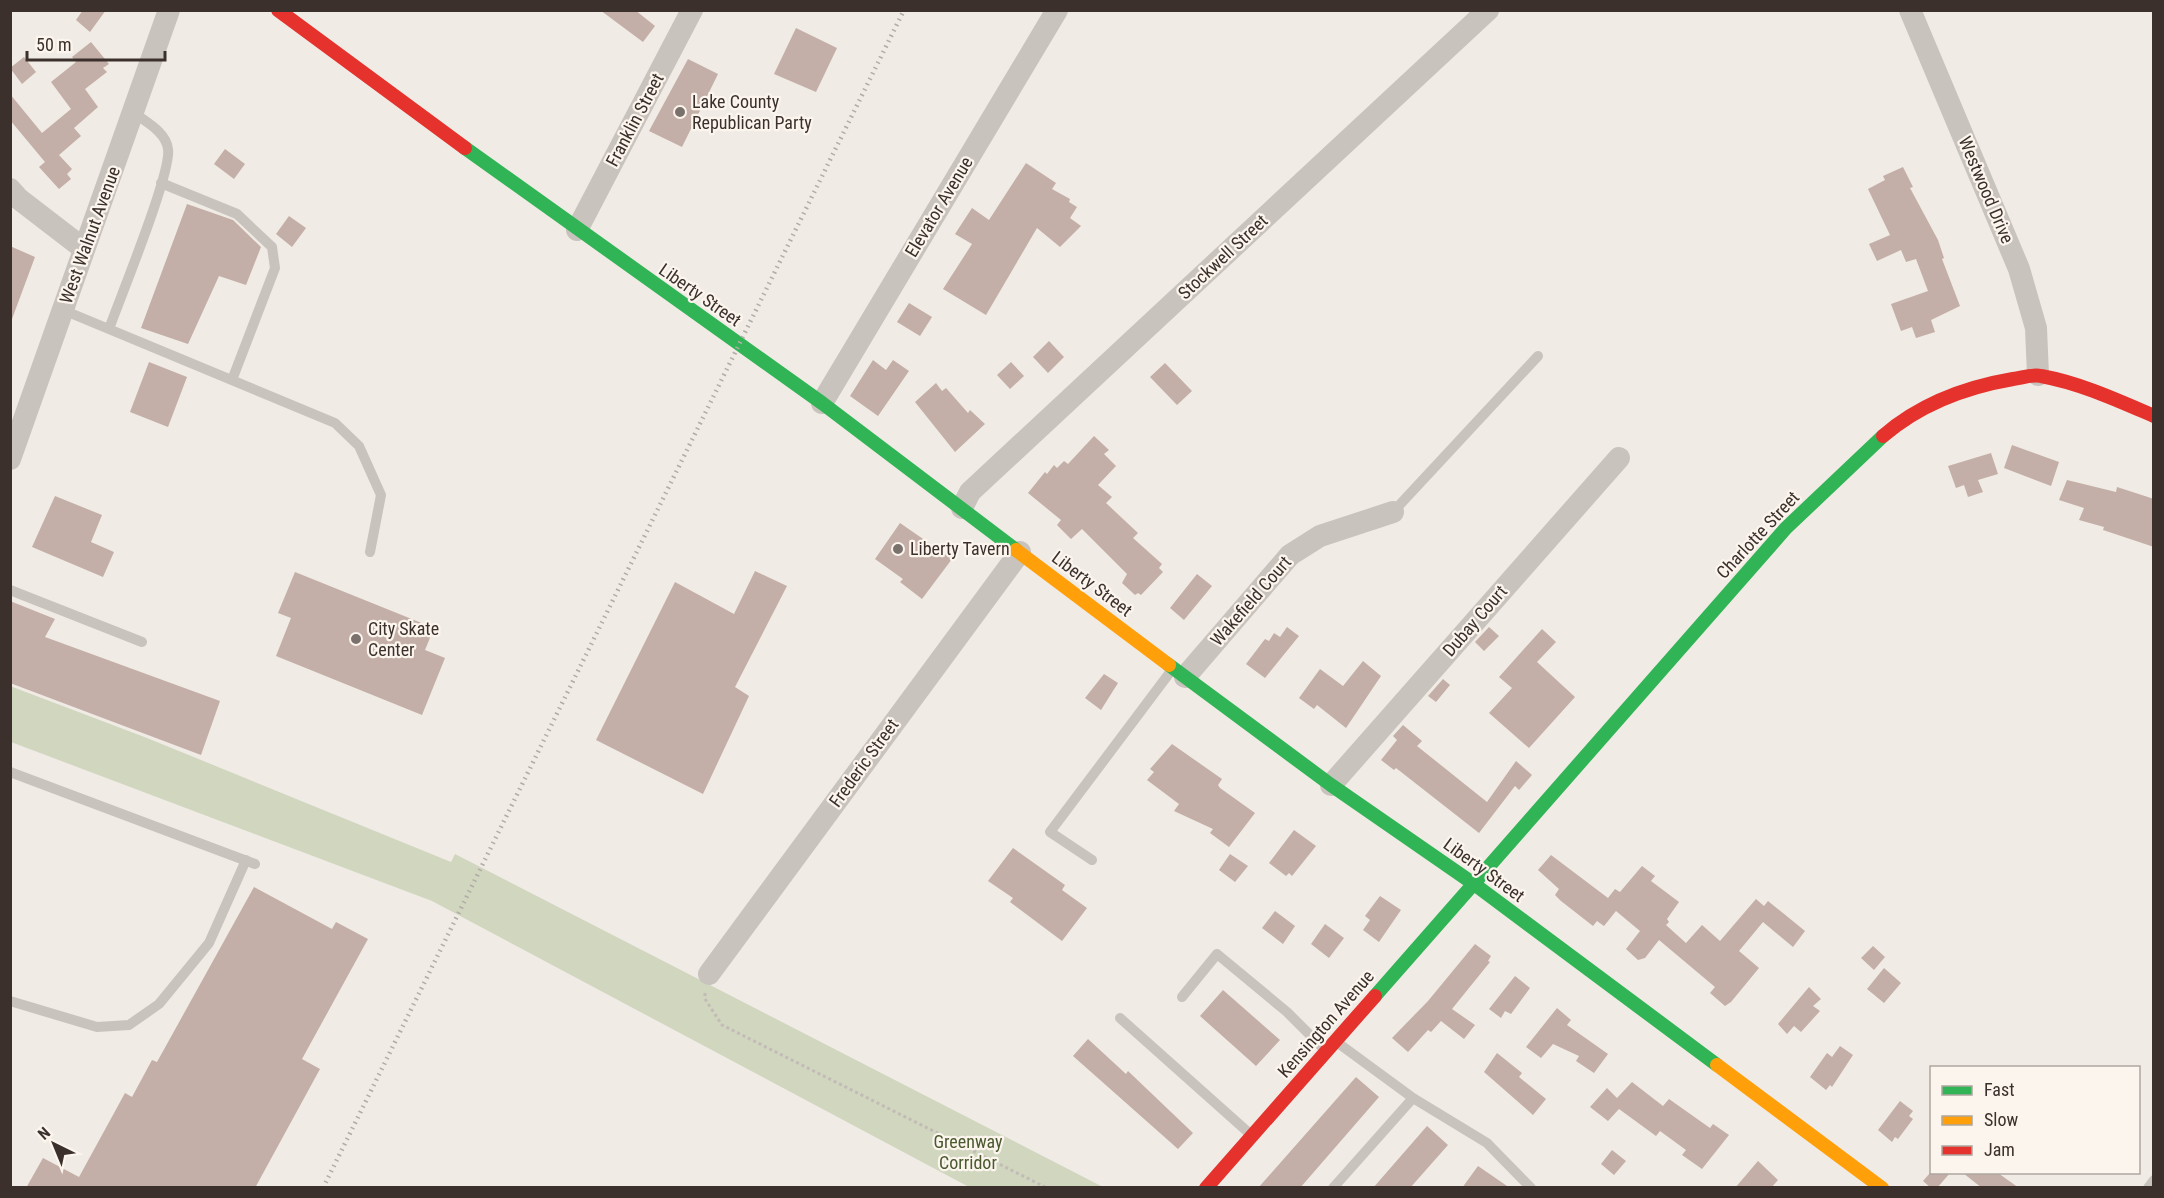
<svg xmlns="http://www.w3.org/2000/svg" width="2164" height="1198" font-family="'Roboto Condensed',sans-serif">
	<style>
		.green { fill: #d1d6bf }
		.building { fill: #c3afa7 }
		.lines { fill: none; stroke-linecap: round; stroke-linejoin: round }
		.path { stroke: #c2bbb6; stroke-width: 3; stroke-dasharray: 3 3; stroke-linecap: butt }
		.lane { stroke: #c9c3be; stroke-width: 10 }
		.street { stroke: #c9c3be; stroke-width: 22 }
		.fast { stroke: #30b455; stroke-width: 14 }
		.slow { stroke: #ff9f0a; stroke-width: 14 }
		.jam { stroke: #e5322d; stroke-width: 14 }
		.rail { stroke: #b1aca8; stroke-width: 4.5; stroke-dasharray: 1.5 4.5; stroke-linecap: butt }
		.poi-dot { fill: #7a716c; stroke: #fbf5ee; stroke-width: 2 }
		.labels { text-anchor: middle; stroke-width: 4.5; stroke-linejoin: round; paint-order: stroke }
		.poi-label { font-size: 18px; fill: #3b302b; stroke: #fbf5ee; text-anchor: start }
		.street-label { font-size: 18px; fill: #3b302b; stroke: #fbf5ee }
		.park-label { font-size: 18px; fill: #4a5a2e; stroke: #fbf5ee }
	</style>
	<rect width="100%" height="100%" fill="#f0ebe5"/>
	<path class="green" d="M10,686L147,738L451,862L455,854L1103,1187H969L432,901L11,742Z"/>
	<path class="building" d="M83,10H106L90,32L76,20Z
		M600,10H635L655,26L643,42Z
		M796,28L837,48L816,92L774,74Z
		M91,42L109,64L103,68L107,72L85,89L98,107L74,128L81,136L59,155L72,169L67,174L71,179L59,189L39,167L45,162L10,120V94L42,133L71,109L51,82L76,62L72,57Z
		M24,57L36,72L22,84L10,68Z
		M688,59L718,74L682,147L649,131Z
		M225,149L245,164L234,179L214,164Z
		M1026,163L1056,183L1052,189L1070,199L1069,202L1077,207L1070,218L1081,226L1060,247L1037,228L986,315L943,289L972,244L955,234L972,208L989,220Z
		M1903,167L1913,187L1910,188L1938,240L1944,258L1942,259L1960,306L1931,320L1935,332L1916,338L1912,327L1901,331L1891,304L1928,291L1916,259L1906,262L1901,250L1877,261L1869,244L1890,235L1868,189L1885,180L1883,176Z
		M187,204L233,220L261,247L246,285L219,276L188,344L141,328Z
		M289,216L306,228L292,247L276,234Z
		M10,246L35,257L12,319H10Z
		M909,303L932,317L920,336L897,322Z
		M1049,341L1064,357L1048,373L1033,357Z
		M873,360L886,370L893,360L909,371L878,416L850,396Z
		M149,362L187,377L168,427L130,412Z
		M1011,362L1024,376L1010,389L997,375Z
		M1165,363L1192,391L1177,405L1150,377Z
		M936,383L942,391L946,388L968,413L970,410L985,424L955,452L915,402Z
		M1094,436L1109,450L1104,454L1116,466L1098,485L1112,497L1106,503L1138,533L1133,538L1162,564L1159,568L1163,572L1141,595L1138,593L1135,595L1122,583L1127,574L1082,529L1071,539L1057,525L1061,520L1028,493L1045,472L1047,474L1054,465L1057,468L1064,461L1068,464Z
		M2012,445L2059,462L2051,486L2004,468Z
		M1991,453L1998,474L1978,480L1983,492L1968,497L1964,485L1956,488L1948,466Z
		M2067,480L2116,492L2117,487L2154,499V547L2103,530L2104,527L2079,520L2084,508L2059,500Z
		M55,496L102,515L91,542L114,552L103,577L32,547Z
		M900,523L952,559L922,599L900,582L903,579L875,559Z
		M755,571L787,586L735,687L749,696L703,794L596,740L675,582L734,614Z
		M295,572L434,628L425,650L445,658L422,715L276,656L291,618L278,613Z
		M1197,574L1212,586L1184,620L1170,608Z
		M10,601L55,619L45,637L220,701L201,755L10,683Z
		M1287,627L1299,636L1265,678L1246,664L1265,639L1269,641L1274,633L1280,637Z
		M1489,627L1499,636L1484,651L1475,642Z
		M1542,629L1556,642L1537,662L1575,697L1529,748L1489,713L1512,688L1499,677Z
		M1363,661L1381,676L1346,728L1317,705L1314,709L1299,698L1320,669L1343,686Z
		M1104,674L1118,683L1101,710L1085,698Z
		M1443,679L1450,685L1436,702L1428,696Z
		M1403,725L1422,741L1417,746L1487,802L1516,761L1532,775L1519,790L1515,786L1479,833L1396,768L1394,770L1381,760L1397,740L1393,736Z
		M1172,744L1222,779L1218,785L1220,788L1255,813L1229,847L1210,833L1213,829L1174,811L1179,804L1147,780L1154,772L1150,769Z
		M1294,830L1316,846L1292,876L1289,873L1286,876L1269,863Z
		M1013,848L1065,885L1062,890L1087,908L1062,941L1010,902L1013,898L988,881Z
		M1230,854L1248,866L1235,882L1219,870Z
		M1551,855L1608,898L1615,889L1620,892L1642,866L1655,876L1651,881L1679,902L1667,919L1669,922L1666,925L1686,943L1702,925L1720,941L1756,899L1764,906L1768,901L1805,931L1793,947L1763,922L1739,951L1759,968L1731,1002L1725,1006L1710,993L1715,987L1659,940L1645,958L1638,960L1626,949L1640,931L1616,911L1604,926L1597,921L1593,926L1561,901L1555,895L1559,889L1538,870Z
		M254,887L332,929L336,922L368,939L302,1059L320,1069L255,1188H26L43,1158L79,1177L125,1093L132,1097L152,1060L157,1062Z
		M1380,896L1401,910L1379,942L1363,930L1370,920L1365,916Z
		M1275,911L1295,926L1283,944L1262,928Z
		M1325,924L1344,938L1329,958L1311,944Z
		M1475,944L1491,956L1488,961L1490,962L1452,1009L1475,1025L1464,1039L1441,1021L1431,1032L1428,1030L1408,1052L1392,1038L1428,1001Z
		M1873,946L1885,957L1874,970L1861,958Z
		M1884,968L1901,983L1884,1003L1867,989Z
		M1515,976L1530,988L1511,1014L1505,1011L1501,1018L1489,1009Z
		M1809,987L1821,999L1813,1006L1820,1011L1801,1032L1794,1026L1787,1034L1778,1024Z
		M1223,990L1280,1040L1256,1066L1200,1016Z
		M1557,1008L1571,1020L1567,1025L1608,1054L1594,1073L1576,1061L1579,1056L1553,1044L1541,1058L1526,1047Z
		M1088,1039L1126,1074L1128,1071L1193,1133L1178,1149L1073,1056Z
		M1840,1046L1853,1055L1832,1087L1830,1085L1826,1090L1810,1077L1827,1053L1832,1057Z
		M1497,1053L1522,1073L1519,1077L1546,1099L1533,1115L1484,1072Z
		M1356,1077L1379,1097L1300,1188H1258Z
		M1632,1082L1663,1106L1669,1099L1710,1128L1713,1124L1729,1135L1702,1169L1682,1155L1686,1150L1660,1131L1656,1136L1619,1109L1608,1121L1590,1107L1607,1088L1617,1098Z
		M1900,1101L1913,1111L1909,1116L1913,1119L1898,1139L1895,1137L1892,1142L1878,1130Z
		M1427,1126L1448,1145L1410,1188H1373Z
		M1612,1150L1626,1161L1614,1175L1601,1164Z
		M1758,1161L1778,1180L1771,1188H1735Z
		M1478,1166L1510,1188H1462Z
		M1930,1173H1950L1937,1188H1931L1923,1181Z
		M1963,1173H1998L2019,1188H1982Z"/>
	<g class="lines">
		<path class="path" d="M705,993V999L722,1025L1047,1188"/>
		<path class="lane" d="M161,183L237,214L272,247L275,268L232,380
			M63,310L335,423L359,446L381,495L370,552
			M109,329C120,298 172,172 168,149C166,132 146,122 134,113
			M1393,512L1538,356
			M10,590L142,642
			M10,772L255,864
			M1092,860L1050,832L1171,671
			M1182,997L1217,954L1287,1012L1324,1049
			M10,1001L97,1027L129,1025L159,1004L209,943L246,860
			M1120,1018L1249,1133
			M1338,1043L1413,1098L1487,1143L1531,1188
			M1333,1188L1413,1098
			M2148,1188L2154,1180"/>
		<path class="street" d="M1910,10L2019,269L2036,328L2038,375
			M10,189L19,199L84,249
			M577,230L692,10
			M822,403L1057,10
			M10,459L169,10
			M962,508L970,492L1488,10
			M1185,677L1290,555L1320,536L1393,512
			M1331,785L1619,458
			M709,974L1020,552"/>
		<path class="fast" d="M465,148L822,403L1016,550
			M1169,665L1331,785L1474,884L1717,1065
			M1375,996L1786,528L1883,436"/>
		<path class="slow" d="M1016,550L1169,665
			M1717,1065L1882,1188"/>
		<path class="jam" d="M278,10L465,148
			M1883,436C1920,404 1966,387 2013,379C2022,378 2032,374 2041,376C2080,383 2117,400 2154,416
			M1206,1188L1375,996"/>
		<path class="rail" d="M323,1188L904,10"/>
	</g>
	<g class="poi-dot">
		<circle cx="680" cy="112" r="6"/>
		<circle cx="898" cy="549" r="6"/>
		<circle cx="356" cy="639" r="6"/>
	</g>
	<g class="labels">
		<g class="poi-label">
			<text x="692" y="108">Lake County<tspan x="692" dy="21">Republican Party</tspan></text>
			<text x="910" y="555">Liberty Tavern</text>
			<text x="368" y="635">City Skate<tspan x="368" dy="21">Center</tspan></text>
		</g>
		<g class="street-label">
			<text transform="translate(635 120) rotate(-62)" y="6">Franklin Street</text>
			<text transform="translate(1986 190) rotate(67)" y="6">Westwood Drive</text>
			<text transform="translate(939 207) rotate(-59)" y="6">Elevator Avenue</text>
			<text transform="translate(90 235) rotate(-70)" y="6">West Walnut Avenue</text>
			<text transform="translate(1223 257) rotate(-43)" y="6">Stockwell Street</text>
			<text transform="translate(700 295) rotate(35)" y="6">Liberty Street</text>
			<text transform="translate(1758 535) rotate(-47)" y="6">Charlotte Street</text>
			<text transform="translate(1092 584) rotate(37)" y="6">Liberty Street</text>
			<text transform="translate(1251 601) rotate(-49)" y="6">Wakefield Court</text>
			<text transform="translate(1475 621) rotate(-49)" y="6">Dubay Court</text>
			<text transform="translate(864 763) rotate(-54)" y="6">Frederic Street</text>
			<text transform="translate(1484 870) rotate(36)" y="6">Liberty Street</text>
			<text transform="translate(1326 1024) rotate(-49)" y="6">Kensington Avenue</text>
		</g>
		<g class="park-label">
			<text x="968" y="1148">Greenway<tspan x="968" dy="21">Corridor</tspan></text>
		</g>
	</g>
	<rect width="2164" height="1198" fill="none" stroke="#3b302b" stroke-width="24"/>
	<rect x="1930" y="1066" width="210" height="108" fill="#fbf5ee" stroke="#aea6a0" stroke-width="1.5"/>
	<rect x="1942" y="1086" width="30" height="9" fill="#30b455" stroke="#aea6a0" stroke-width="1.5"/>
	<text x="1984" y="1096" font-size="18" fill="#3b302b">Fast</text>
	<rect x="1942" y="1116" width="30" height="9" fill="#ff9f0a" stroke="#aea6a0" stroke-width="1.5"/>
	<text x="1984" y="1126" font-size="18" fill="#3b302b">Slow</text>
	<rect x="1942" y="1146" width="30" height="9" fill="#e5322d" stroke="#aea6a0" stroke-width="1.5"/>
	<text x="1984" y="1156" font-size="18" fill="#3b302b">Jam</text>
	<g transform="translate(54 1144) rotate(317)" stroke="#fbf5ee" stroke-width="4.5" paint-order="stroke">
	<path d="M0-4.5L10 22L0 15L-10 22Z" fill="#3b302b"/>
	<text y="-9" font-size="16" font-weight="bold" text-anchor="middle" fill="#3b302b">N</text>
	</g>
	<path d="M27 51v9h138v-9" fill="none" stroke="#3b302b" stroke-width="3"/>
	<text x="36" y="51" font-size="18" fill="#3b302b" stroke="#fbf5ee" stroke-width="4.5" paint-order="stroke">50 m</text>
</svg>
